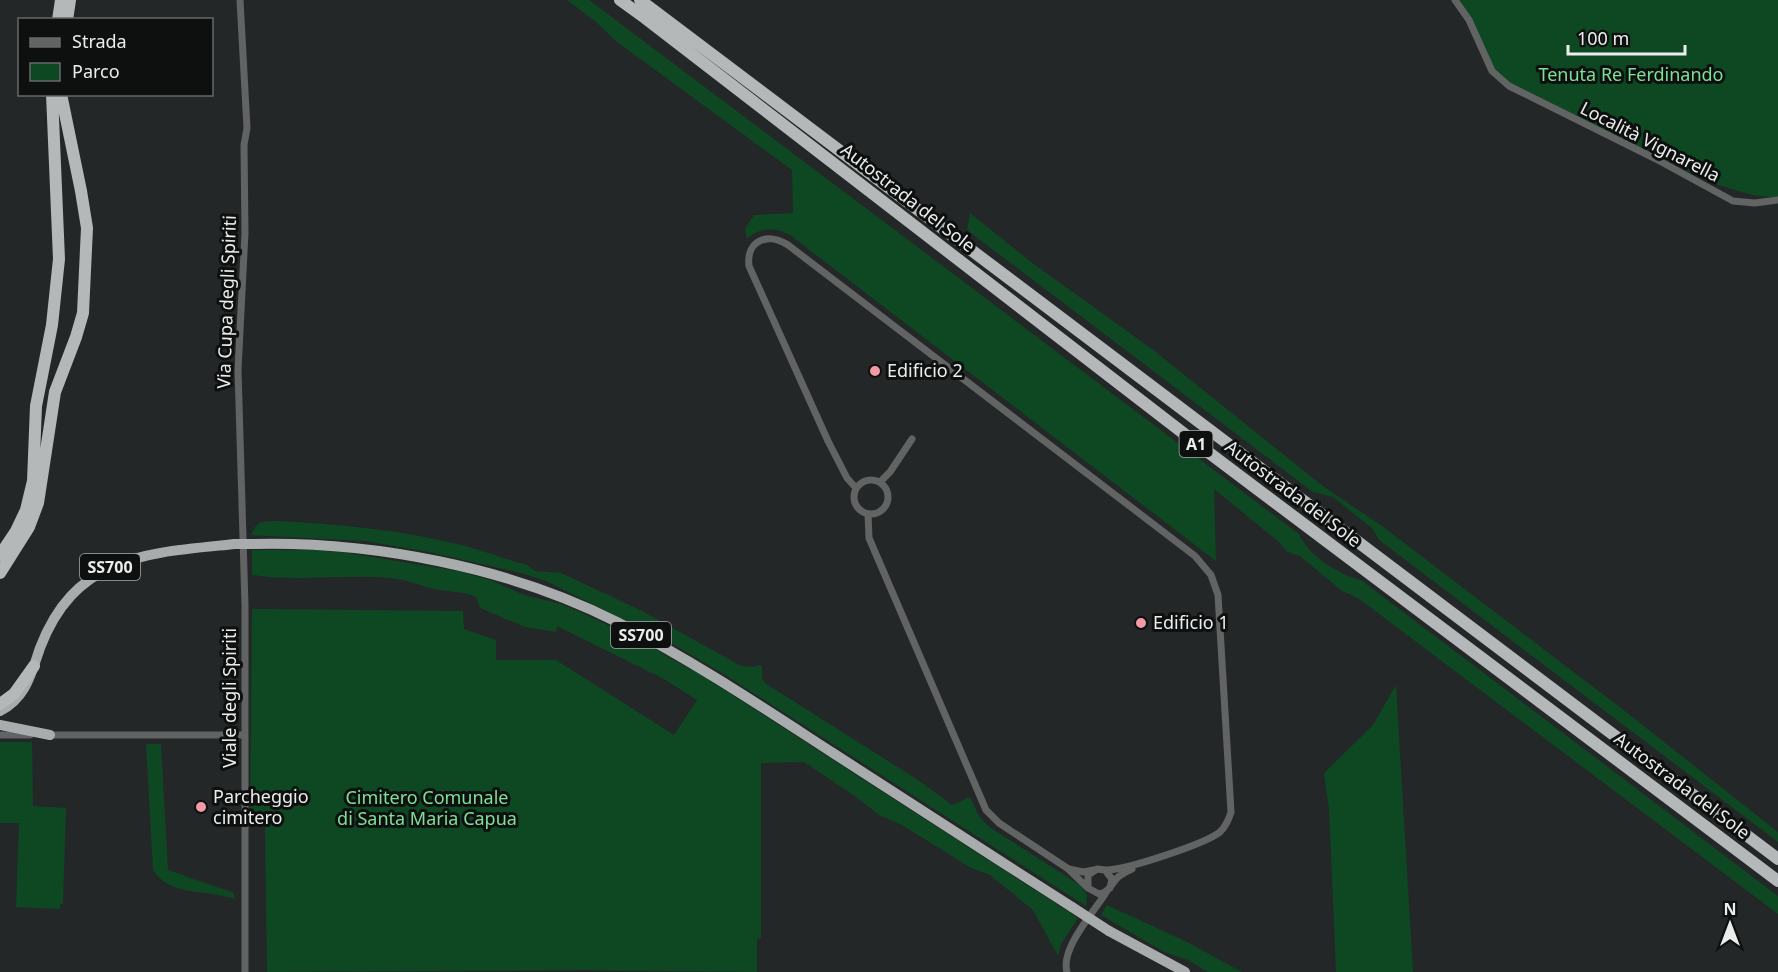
<svg xmlns="http://www.w3.org/2000/svg" width="1778" height="972" font-family="'Noto Sans',sans-serif">
	<style>
		.green { fill: #0d4822 }
		.lines { fill: none; stroke-linecap: round; stroke-linejoin: round }
		.minor { stroke: #626363; stroke-width: 7 }
		.trunk { stroke: #a9acac; stroke-width: 10 }
		.motorway { stroke: #b5b8b8; stroke-width: 12 }
		.trunk-bridge { stroke: #a9acac; stroke-width: 10 }
		.poi-dot { fill: #f49aa4; stroke: #0e1010; stroke-width: 2 }
		.labels { text-anchor: middle; stroke-width: 6; stroke-linejoin: round; paint-order: stroke }
		.shield { fill: #0e1010; stroke: #a9abab; stroke-width: 1.5 }
		.shield-label { font-size: 16px; font-weight: bold; fill: #ebeded }
		.park-label { font-size: 18px; fill: #7de096; stroke: #0e1010 }
		.street-label { font-size: 18px; fill: #ebeded; stroke: #0e1010 }
		.poi-label { font-size: 18px; fill: #ebeded; stroke: #0e1010; text-anchor: start }
	</style>
	<rect width="100%" height="100%" fill="#242728"/>
	<path class="green" d="M567,0H589L1299,534C1309,556 1337,574 1361,580L1778,896V914L1358,598L1342,591L1300,556L1287,552L1278,541L1214,489L1216,561L790,235C776,227 759,227 747,239L745,229L754,215L793,213L792,170L617,42L595,21Z
		M1460,0H1778V198L1752,195L1709,182L1509,82L1495,70L1475,26Z
		M970,213L1031,262L1152,349L1324,487L1382,526L1621,708L1778,832V842L1379,540L1372,528L1333,497L1313,492L967,230Z
		M276,521C339,524 403,530 465,546C486,552 506,559 527,565L535,571L561,573L640,610L741,666L752,667L762,665V678L765,683L918,780L952,805L970,797L979,816L988,826L1081,886L1087,895L1086,906L722,673L671,643L546,581L525,574L429,552L365,541L251,535C257,520 262,522 276,521Z
		M252,550H316L348,553L458,571L493,581L524,595L561,604L578,611L635,638L706,678L1078,918L1061,944L1058,956L1033,910L990,875L971,868L902,825L879,815L859,799L804,762L761,763V938L757,939V972L583,970L267,972L265,826L250,824L252,609L463,611L464,629L496,640V660H556L674,735L697,700L664,679L557,626L556,632L525,627L480,608L476,597C462,591 450,592 435,589C421,586 405,579 390,578C345,574 297,582 252,575Z
		M1396,685L1413,972H1336L1329,809L1324,773L1373,725Z
		M0,742H32L33,806L66,808L63,904H60V909L16,907L19,823H0Z
		M146,744H161L168,870L234,893V899C207,889 170,897 153,870Z
		M1107,905L1189,943L1242,972H1208L1188,960L1164,952L1101,915Z"/>
	<g class="lines">
		<path class="minor" d="M240,0L247,128L244,145L245,233L238,370L245,605V972
			M1455,0L1469,20L1492,71L1509,86L1656,159L1733,201L1755,203L1778,200
			M854 497a17 17 0 1 1 34 0a17 17 0 1 1-34 0Z
			M880,482L890,472L912,439
			M856,488L847,478L828,441L749,266C746,240 768,232 788,245L1195,556L1211,575L1218,595L1231,812C1229,819 1225,827 1220,832C1205,844 1123,871 1105,870
			M868,514L869,538L986,810L999,823L1067,868L1088,888
			M0,735H30
			M48,735H244
			M1069,869L1083,872L1094,870
			M1110,888L1112,879L1105,870L1097,869L1088,875V888L1099,894C1110,892 1111,884 1118,877C1122,874 1127,871 1132,869
			M1067,972C1060,948 1095,911 1107,891"/>
		<path class="trunk" d="M252,544C372,541 509,567 617,622C692,660 762,707 833,753C912,804 992,856 1072,907
			M0,711C26,698 31,674 40,648C76,554 148,553 235,544
			M0,725L50,735
			M1109,931L1185,972"/>
		<path class="motorway" d="M620,0L645,18L1200,446L1778,881
			M640,0L1778,859
			M58,20L61,0
			M67,20L70,0
			M0,555L16,531L26,510L33,481L36,406L52,325L59,259L52,94
			M0,573L29,527L38,503L55,392L76,337L83,313L87,228L81,191L61,94
			M0,704L14,694L34,666"/>
		<path class="trunk-bridge" d="M235,544H252
			M1072,907L1109,931"/>
	</g>
	<g class="poi-dot">
		<circle cx="875" cy="371" r="6"/>
		<circle cx="1141" cy="623" r="6"/>
		<circle cx="201" cy="807" r="6"/>
	</g>
	<g class="labels">
		<g class="shield">
			<rect x="1179.5" y="431" width="33" height="26" rx="4.5"/>
			<rect x="80" y="554" width="60" height="26" rx="4.5"/>
			<rect x="611" y="622" width="60" height="26" rx="4.5"/>
		</g>
		<g class="shield-label">
			<text x="1196" y="450">A1</text>
			<text x="110" y="573">SS700</text>
			<text x="641" y="641">SS700</text>
		</g>
		<g class="park-label">
			<text x="1631" y="81">Tenuta Re Ferdinando</text>
			<text x="427" y="804">Cimitero Comunale<tspan x="427" dy="21">di Santa Maria Capua</tspan></text>
		</g>
		<g class="street-label">
			<text transform="translate(1650 142) rotate(27)" y="6">Località Vignarella</text>
			<text transform="translate(908 198) rotate(38)" y="6">Autostrada del Sole</text>
			<text transform="translate(227 302) rotate(-88)" y="6">Via Cupa degli Spiriti</text>
			<text transform="translate(1293 494) rotate(37)" y="6">Autostrada del Sole</text>
			<text transform="translate(230 698) rotate(-90)" y="6">Viale degli Spiriti</text>
			<text transform="translate(1682 786) rotate(37)" y="6">Autostrada del Sole</text>
		</g>
		<g class="poi-label">
			<text x="887" y="377">Edificio 2</text>
			<text x="1153" y="629">Edificio 1</text>
			<text x="213" y="803">Parcheggio<tspan x="213" dy="21">cimitero</tspan></text>
		</g>
	</g>
	<rect x="18" y="18" width="195" height="78" fill="#0e1010" stroke="#666868" stroke-width="1.5"/>
	<rect x="30" y="38" width="30" height="9" fill="#626363" stroke="#666868" stroke-width="1.5"/>
	<text x="72" y="48" font-size="18" fill="#ebeded">Strada</text>
	<rect x="30" y="63" width="30" height="18" fill="#0d4822" stroke="#666868" stroke-width="1.5"/>
	<text x="72" y="78" font-size="18" fill="#ebeded">Parco</text>
	<g transform="translate(1730 924)" stroke="#0e1010" stroke-width="4.5" paint-order="stroke">
	<path d="M0-4.5L10 22L0 15L-10 22Z" fill="#ebeded"/>
	<text y="-9" font-size="16" font-weight="bold" text-anchor="middle" fill="#ebeded">N</text>
	</g>
	<path d="M1568 45v9h117v-9" fill="none" stroke="#ebeded" stroke-width="3"/>
	<text x="1577" y="45" font-size="18" fill="#ebeded" stroke="#0e1010" stroke-width="4.5" paint-order="stroke">100 m</text>
</svg>
